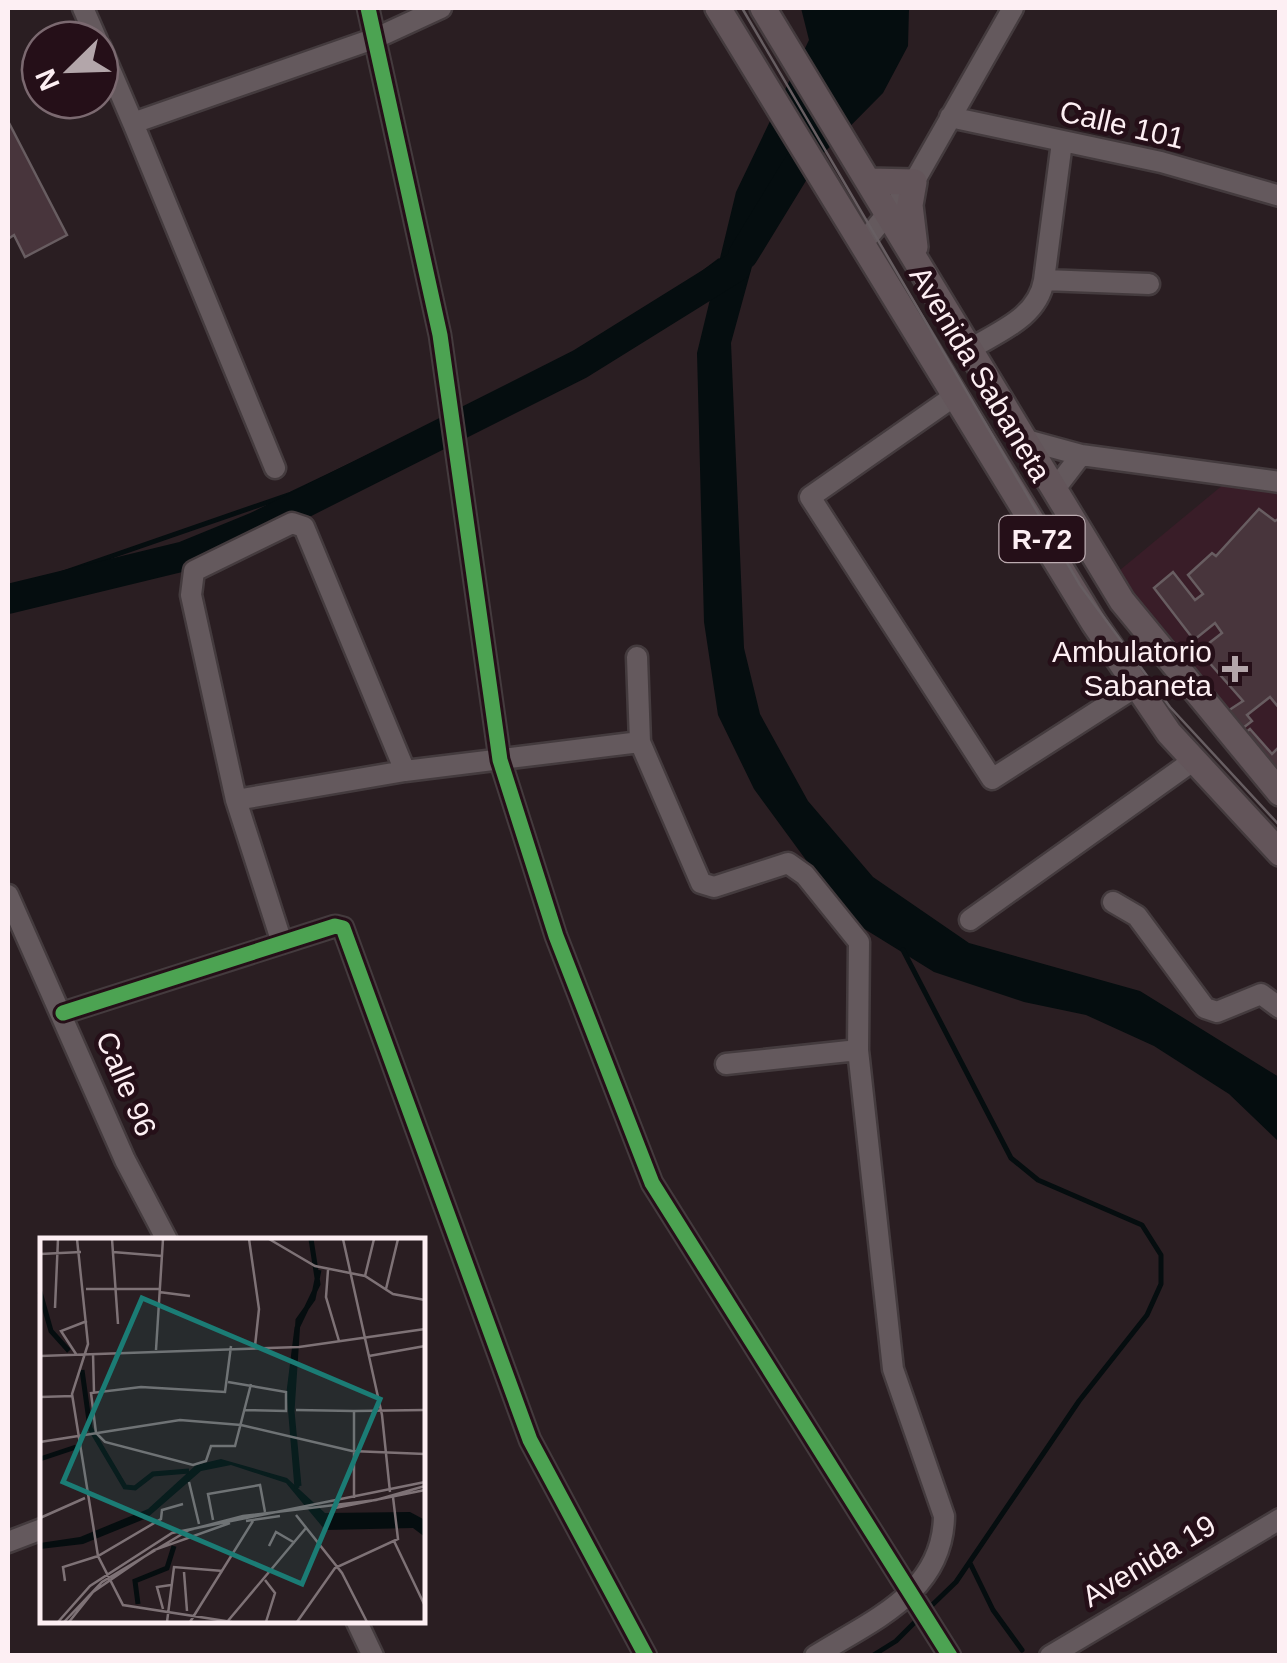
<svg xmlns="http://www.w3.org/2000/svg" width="1287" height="1663" font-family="Arial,sans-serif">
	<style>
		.built { fill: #391d28 }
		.water { fill: #050d0f }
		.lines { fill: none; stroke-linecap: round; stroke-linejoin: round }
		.stream { stroke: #050d0f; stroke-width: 5 }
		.river { stroke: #050d0f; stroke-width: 30 }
		.building { fill: #48353c; stroke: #685d61; stroke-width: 2.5 }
		.minor-casing { stroke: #443b3e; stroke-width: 25 }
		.major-casing { stroke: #443b3e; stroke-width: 30 }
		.minor { stroke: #64595d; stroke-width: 20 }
		.major { stroke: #63555a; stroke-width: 25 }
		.tram { stroke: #675e62; stroke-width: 2.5 }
		.cycleway-casing { stroke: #250f18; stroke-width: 21 }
		.cycleway { stroke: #4ca352; stroke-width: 15 }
		.poi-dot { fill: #b3a6aa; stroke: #250f18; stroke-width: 4 }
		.labels { text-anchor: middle; stroke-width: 9; stroke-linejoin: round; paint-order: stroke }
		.shield { fill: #250f18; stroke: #bcacb1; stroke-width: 2.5 }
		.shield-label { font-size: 28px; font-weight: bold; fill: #fdeff3 }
		.street-label { font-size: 30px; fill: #fdeff3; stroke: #250f18 }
		.poi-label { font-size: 30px; fill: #fdeff3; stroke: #250f18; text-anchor: end }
		.inset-river { fill: none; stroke: #050d0f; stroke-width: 5 }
		.inset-road { fill: none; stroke: #7e7276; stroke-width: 2.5 }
		.view { fill: #1b7c75; fill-opacity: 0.15; stroke: #1b7c75; stroke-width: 5 }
		.inset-edge { fill: none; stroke: #fdeff3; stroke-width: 5 }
	</style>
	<rect width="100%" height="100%" fill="#2a1e22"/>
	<path class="built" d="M1224,484L1279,491V780L1114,575Z"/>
	<path class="water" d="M801,8H909L908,46L883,93L799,178L770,201L731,343L744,648L760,714L808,801L873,877L969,943L1140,991L1279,1077V1142L1229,1094L1154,1046L1086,1015L1024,1002L934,972L850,920L754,789L718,715L704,622L697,353L736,192L809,40Z"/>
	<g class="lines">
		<path class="stream" d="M456,415L643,319L719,261
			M8,592L291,494L446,420
			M903,950L1011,1158L1038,1180L1142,1225L1161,1255V1284L1147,1315L1079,1401L956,1582L928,1609
			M970,1563L993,1610L1022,1650
			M872,1656L896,1641L920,1617"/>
		<path class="river" d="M743,255L803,157
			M8,599L185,556L256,527L580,364L736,267"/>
	</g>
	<path class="building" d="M8,121L67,235L25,257L14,235L8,239Z
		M1259,509L1275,521L1280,518V709L1270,697L1247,715L1252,721L1234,735L1220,716L1243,701L1199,651L1222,633L1215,623L1194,640L1154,588L1173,572L1195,600L1203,594L1188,575L1212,553L1216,556Z
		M1250,729L1272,754L1280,746V787L1238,739Z"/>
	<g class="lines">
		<g class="minor-casing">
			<path id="minor" d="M83,8L97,40
				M368,8L440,335L500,760L556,936L652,1183L950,1656
				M100,46L133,123L376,38L441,8
				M950,117L1161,162L1280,196
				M133,123L275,468
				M1062,142L1044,280L1149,284
				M863,243L914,182L1013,8
				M970,349C1000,331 1038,317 1044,280
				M953,397L810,497L992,779L1137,686
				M1026,440L1081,455L1280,482
				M1055,489L1081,455
				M637,657L640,742
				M236,800L405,771L640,742L701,883L714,887L788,863L805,875L859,942L858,1050L893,1369L944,1516C943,1593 872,1620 815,1656
				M8,895L125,1160L167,1240
				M1113,902L1137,916L1205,1008L1217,1012L1261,994L1280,1008
				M970,920L1194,760
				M282,943L236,800L191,595L194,571L292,523L304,527L405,771
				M63,1013L335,926L343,928L530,1440L646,1656
				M726,1064L858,1050
				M8,1542L42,1529
				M356,1620L373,1656
				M1050,1656L1280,1519"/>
		</g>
		<g class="major-casing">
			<path id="major" d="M718,8L1094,623L1169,733L1280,853
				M763,8L1122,601L1280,793
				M869,181L914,182L910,205L915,247"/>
		</g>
		<use href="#minor" class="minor"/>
		<use href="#major" class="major"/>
		<path class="tram" d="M742,8L1080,585L1170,707L1280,826"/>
		<g class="cycleway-casing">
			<path id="cycleway" d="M368,8L440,335L500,760L556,936L652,1183L950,1656
				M63,1013L335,926L343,928L530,1440L646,1656"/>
		</g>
		<use href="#cycleway" class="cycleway"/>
	</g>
	<path class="poi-dot" d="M1230 654h10v10h10v10h-10v10h-10v-10h-10v-10h10z"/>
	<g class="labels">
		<rect class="shield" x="999.5" y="516" width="85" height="46" rx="8"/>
		<g class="shield-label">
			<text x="1042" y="549">R-72</text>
		</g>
		<g class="street-label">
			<text transform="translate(1122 125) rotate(13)" y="10">Calle 101</text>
			<text transform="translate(980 374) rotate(59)" y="10">Avenida Sabaneta</text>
			<text transform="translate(126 1084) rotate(67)" y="10">Calle 96</text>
			<text transform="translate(1149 1561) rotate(-31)" y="10">Avenida 19</text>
		</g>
		<g class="poi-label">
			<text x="1212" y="662">Ambulatorio<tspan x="1212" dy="34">Sabaneta</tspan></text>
		</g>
	</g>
	<g transform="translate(40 1238)">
		<rect width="385" height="385" fill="#2a1e22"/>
		<path d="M181,221L247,240L285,275L370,274L385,282V299L373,290L285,292L246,245L191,227L161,233L107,280L43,306L0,311V305L40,299L108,271L156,227Z" fill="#050d0f"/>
		<path class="inset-river" d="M0,54L11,93L29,113M42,132L50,190L85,249L95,250L113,236L149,233M0,221L36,209M259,248L252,173L258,82L273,61L279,32M257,250L249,154L257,90L278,46L271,1M98,366L95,343L127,330L134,308"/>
		<path class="inset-road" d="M37,1L48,106L32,156L58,318L83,367L192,384M72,1L78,86M209,1L219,71L215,108M229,1L275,28L325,38L353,56L385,62M303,1L342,177L350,254M73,14L122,18M0,16L41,14M288,32L286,59L299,103M325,38L334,1M46,51H119M346,51L358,1M119,54L150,58M15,70L18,1M191,108L185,154L101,149L51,155L56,195L65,204L153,227L166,223L171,208H195L211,146M116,112L123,1M53,115L54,154M36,116L21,93L47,83M0,118L259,109L385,91M329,118L385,108M188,144L246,154V173L205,172M0,159L33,158M256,172L314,173M0,204L140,182L201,187L312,213L385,216M149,244L159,286M314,260V173L385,172M295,270L385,252M256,277L302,335L327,384M0,280L45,260M173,282L168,256L220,247L225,274M206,283L240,278M354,303L385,368M229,308L236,294L255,305M144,334L147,373M225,342L235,355L226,384M25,343L23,329L58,318L121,281L122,272L143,266M123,371L117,349L131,347M18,384L50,348L132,295L385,244M24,384L62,344L149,292L203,278L336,262L385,248M29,384L53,354L114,312L190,285M127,384L134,329L183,333M150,384L213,283M187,384L266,290M257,384L295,330L358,301L353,259"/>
		<path class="view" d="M102,60L340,161L262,346L23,244Z"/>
		<rect width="385" height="385" class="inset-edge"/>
	</g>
	<rect width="1287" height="1663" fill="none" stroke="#fdeff3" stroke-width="20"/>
	<g transform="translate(70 70) rotate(247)"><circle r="48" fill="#250f18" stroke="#7b6970" stroke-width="2.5"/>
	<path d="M0-8L18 38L0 25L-18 38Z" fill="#b3a6aa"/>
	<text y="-15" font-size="28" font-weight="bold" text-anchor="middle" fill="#fdeff3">N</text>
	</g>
</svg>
